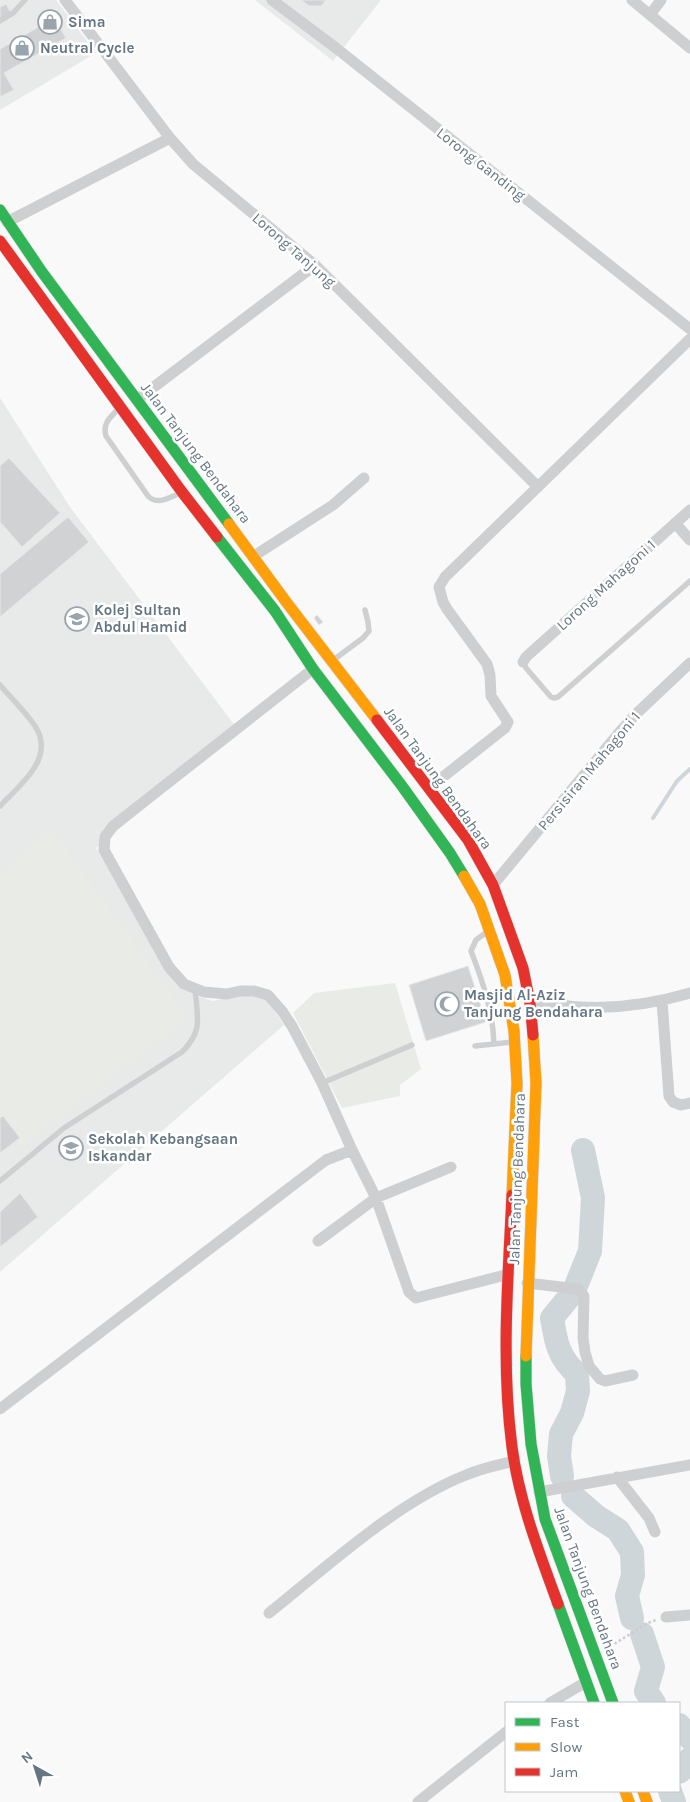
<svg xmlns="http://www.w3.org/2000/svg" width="690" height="1802" font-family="Karla,sans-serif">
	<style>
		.built { fill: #e8e9e9 }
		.green { fill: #e8ebe6 }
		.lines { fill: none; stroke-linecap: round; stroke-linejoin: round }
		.stream { stroke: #ced6d9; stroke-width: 4 }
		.river { stroke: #ced6d9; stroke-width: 24 }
		.building { fill: #d0d2d3; stroke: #e8e8e8 }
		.fast-casing { stroke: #d5d6d7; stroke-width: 12 }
		.slow-casing { stroke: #d5d6d7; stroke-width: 12 }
		.jam-casing { stroke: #d5d6d7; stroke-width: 12 }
		.path { stroke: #cbcccd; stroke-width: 2.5; stroke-dasharray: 2.5 2.5; stroke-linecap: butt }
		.lane { stroke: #cecfd0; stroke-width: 5.5 }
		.street { stroke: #cecfd0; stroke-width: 11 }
		.fast { stroke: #30b455; stroke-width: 11 }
		.slow { stroke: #ff9f0a; stroke-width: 11 }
		.jam { stroke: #e5322d; stroke-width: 11 }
		.labels { text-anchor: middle; stroke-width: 5; stroke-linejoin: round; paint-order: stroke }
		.poi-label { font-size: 15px; font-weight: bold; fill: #657683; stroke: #fff; text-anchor: start }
		.street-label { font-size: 15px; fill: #657683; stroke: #fff }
	</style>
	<rect width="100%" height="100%" fill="#f9f9f9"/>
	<path class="built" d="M0,0H56L96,53L0,110Z
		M255,0H381L333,61Z
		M0,398L70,507L239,731L96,848L176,983L197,996L213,1001L241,994L266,998L284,1025L0,1272Z"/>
	<path class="green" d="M49,826L189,1018L21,1146L0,1119V873Z
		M395,983L421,1069L400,1085V1096L342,1108L293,1013L314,993Z"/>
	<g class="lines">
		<path class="stream" d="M653,818L677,781L690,769"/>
		<path class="river" d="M562,1476L559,1456L561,1434L572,1413L578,1391L577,1374C558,1357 556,1342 552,1318L574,1291L590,1251L593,1198L583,1150
			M573,1496L596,1516L618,1530L632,1552L633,1575L627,1596L632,1618
			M642,1634L653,1667L646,1691L654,1703
			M679,1725L690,1738
			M679,1772L687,1765L690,1759
			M670,1791L674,1802"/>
	</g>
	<path class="building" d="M301,0H326L321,6H309Z
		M6,4L11,13L0,19V7Z
		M54,18L66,38L4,73L14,90L0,97V49Z
		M9,458L60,513L22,547L0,522V466Z
		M68,517L89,542L0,617V574Z
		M317,615L323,622L319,625L314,618Z
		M468,966L486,1022L426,1041L409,985Z
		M3,1116L20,1138L0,1153V1118Z
		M20,1193L38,1217L0,1247V1212Z"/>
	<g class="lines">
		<g class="fast-casing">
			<path id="fast" d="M0,210L42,272L229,524
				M217,537L275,611L313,669L402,786L450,853L464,876
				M526,1356V1384L531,1444L545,1519L613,1703
				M558,1604L594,1703"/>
		</g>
		<g class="slow-casing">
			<path id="slow" d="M229,524L287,603L377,720
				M464,876L480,904L505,975L514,1031L517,1083L512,1195
				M526,1356L536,1083L533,1035
				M625,1791L629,1802
				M643,1791L647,1802"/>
		</g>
		<g class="jam-casing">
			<path id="jam" d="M0,241L182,492L217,537
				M377,720L468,840L493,885L523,968L530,1003L533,1035
				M512,1195C508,1279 501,1363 512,1447C519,1501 539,1552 558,1604"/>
		</g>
		<path class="path" d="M606,1649L648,1623L656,1620"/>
		<path class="lane" d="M0,21L13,13L25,0
			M119,408C111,417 102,423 106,436L148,496C157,506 170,497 180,493
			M332,661L363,638L369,631L368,622L365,610
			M523,662L526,668L551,697L554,698L558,697L690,581
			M0,685C11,698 25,711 35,726C56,758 20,785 0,806
			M488,931L476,940L471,951C483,982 493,1012 494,1044L513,1042
			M475,1046L494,1044
			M322,1083L412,1045
			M0,1181L64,1128L182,1052C204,1030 197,1017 195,988"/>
		<path class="street" d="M65,0L170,138L193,164L315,265L538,487
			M272,0L336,48L690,329
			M632,0L690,48
			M650,15L661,0
			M7,222L170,138
			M138,399L315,265
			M675,523L690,540
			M254,556L333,505L364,478
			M523,662L526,657L690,510
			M313,669L113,826L105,837L104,850L169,967L184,984L204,992L227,994L240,991H254L268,995L282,1011L292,1026L322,1083L352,1150L376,1198L409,1292L416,1298L509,1274
			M429,788L505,728L508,722L491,696L490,675L487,664L447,609L443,602L439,587L445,577L690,339
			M493,885L618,734L636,714L690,663
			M662,1001L669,1096L673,1102L681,1105L690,1103
			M530,1003C547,1001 563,1006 580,1007C618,1009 653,1004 690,993
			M318,1241L376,1198L451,1167
			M527,1283L578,1289L584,1296L583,1338L585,1352L589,1366L600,1379L605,1381L633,1375
			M0,1409L326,1160L352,1150
			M617,1477L649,1518L655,1532
			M539,1492L690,1465
			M269,1613C328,1566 397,1502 466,1475C482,1468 498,1465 514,1461
			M666,1617L690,1615
			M550,1703L586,1682
			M418,1802L506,1732"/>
		<use href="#fast" class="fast"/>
		<use href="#slow" class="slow"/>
		<use href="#jam" class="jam"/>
	</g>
	<defs>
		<g id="shop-ring" transform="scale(1.25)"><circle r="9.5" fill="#fff" stroke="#99a4ac" stroke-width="1.5"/><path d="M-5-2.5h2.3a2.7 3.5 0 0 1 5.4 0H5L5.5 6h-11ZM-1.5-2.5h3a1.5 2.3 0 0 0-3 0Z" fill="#99a4ac"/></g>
		<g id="school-ring" transform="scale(1.25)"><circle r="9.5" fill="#fff" stroke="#99a4ac" stroke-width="1.5"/><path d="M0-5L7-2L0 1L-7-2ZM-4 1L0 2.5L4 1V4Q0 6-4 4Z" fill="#99a4ac"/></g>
		<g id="mosque-ring" transform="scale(1.25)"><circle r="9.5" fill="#fff" stroke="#99a4ac" stroke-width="1.5"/><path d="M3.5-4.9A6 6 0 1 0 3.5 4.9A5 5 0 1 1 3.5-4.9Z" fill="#99a4ac"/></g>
	</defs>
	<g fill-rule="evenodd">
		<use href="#shop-ring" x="50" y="22"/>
		<use href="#shop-ring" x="22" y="48"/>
		<use href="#school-ring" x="77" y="619"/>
		<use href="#mosque-ring" x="447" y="1004"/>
		<use href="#school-ring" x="71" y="1148"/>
	</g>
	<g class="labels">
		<g class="poi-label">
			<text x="68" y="27">Sima</text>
			<text x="40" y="53">Neutral Cycle</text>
			<text x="94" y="615">Kolej Sultan<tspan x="94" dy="17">Abdul Hamid</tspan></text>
			<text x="464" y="1000">Masjid Al-Aziz<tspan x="464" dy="17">Tanjung Bendahara</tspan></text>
			<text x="88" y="1144">Sekolah Kebangsaan<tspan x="88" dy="17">Iskandar</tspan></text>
		</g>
		<g class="street-label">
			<text transform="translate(481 164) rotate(38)" y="5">Lorong Ganding</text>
			<text transform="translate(294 250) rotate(41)" y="5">Lorong Tanjung</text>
			<text transform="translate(196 453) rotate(53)" y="5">Jalan Tanjung Bendahara</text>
			<text transform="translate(606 585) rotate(-42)" y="5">Lorong Mahagoni 1</text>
			<text transform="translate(589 771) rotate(-50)" y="5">Persisiran Mahagoni 1</text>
			<text transform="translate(438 778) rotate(54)" y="5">Jalan Tanjung Bendahara</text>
			<text transform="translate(517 1179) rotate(-88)" y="5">Jalan Tanjung Bendahara</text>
			<text transform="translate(588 1588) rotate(70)" y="5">Jalan Tanjung Bendahara</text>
		</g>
	</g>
	<rect x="505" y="1702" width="175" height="90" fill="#ffffff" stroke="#c1c8cd"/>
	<rect x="515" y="1718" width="25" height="8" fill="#30b455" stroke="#c1c8cd"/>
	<text x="550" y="1727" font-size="15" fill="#657683">Fast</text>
	<rect x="515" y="1743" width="25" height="8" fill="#ff9f0a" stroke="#c1c8cd"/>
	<text x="550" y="1752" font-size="15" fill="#657683">Slow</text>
	<rect x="515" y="1768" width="25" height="8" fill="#e5322d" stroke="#c1c8cd"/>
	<text x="550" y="1777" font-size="15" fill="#657683">Jam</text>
	<g transform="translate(35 1767) rotate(321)" stroke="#ffffff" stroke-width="4" paint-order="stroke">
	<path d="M0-4L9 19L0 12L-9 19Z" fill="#657683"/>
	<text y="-8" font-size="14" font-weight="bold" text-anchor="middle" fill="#657683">N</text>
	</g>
</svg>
